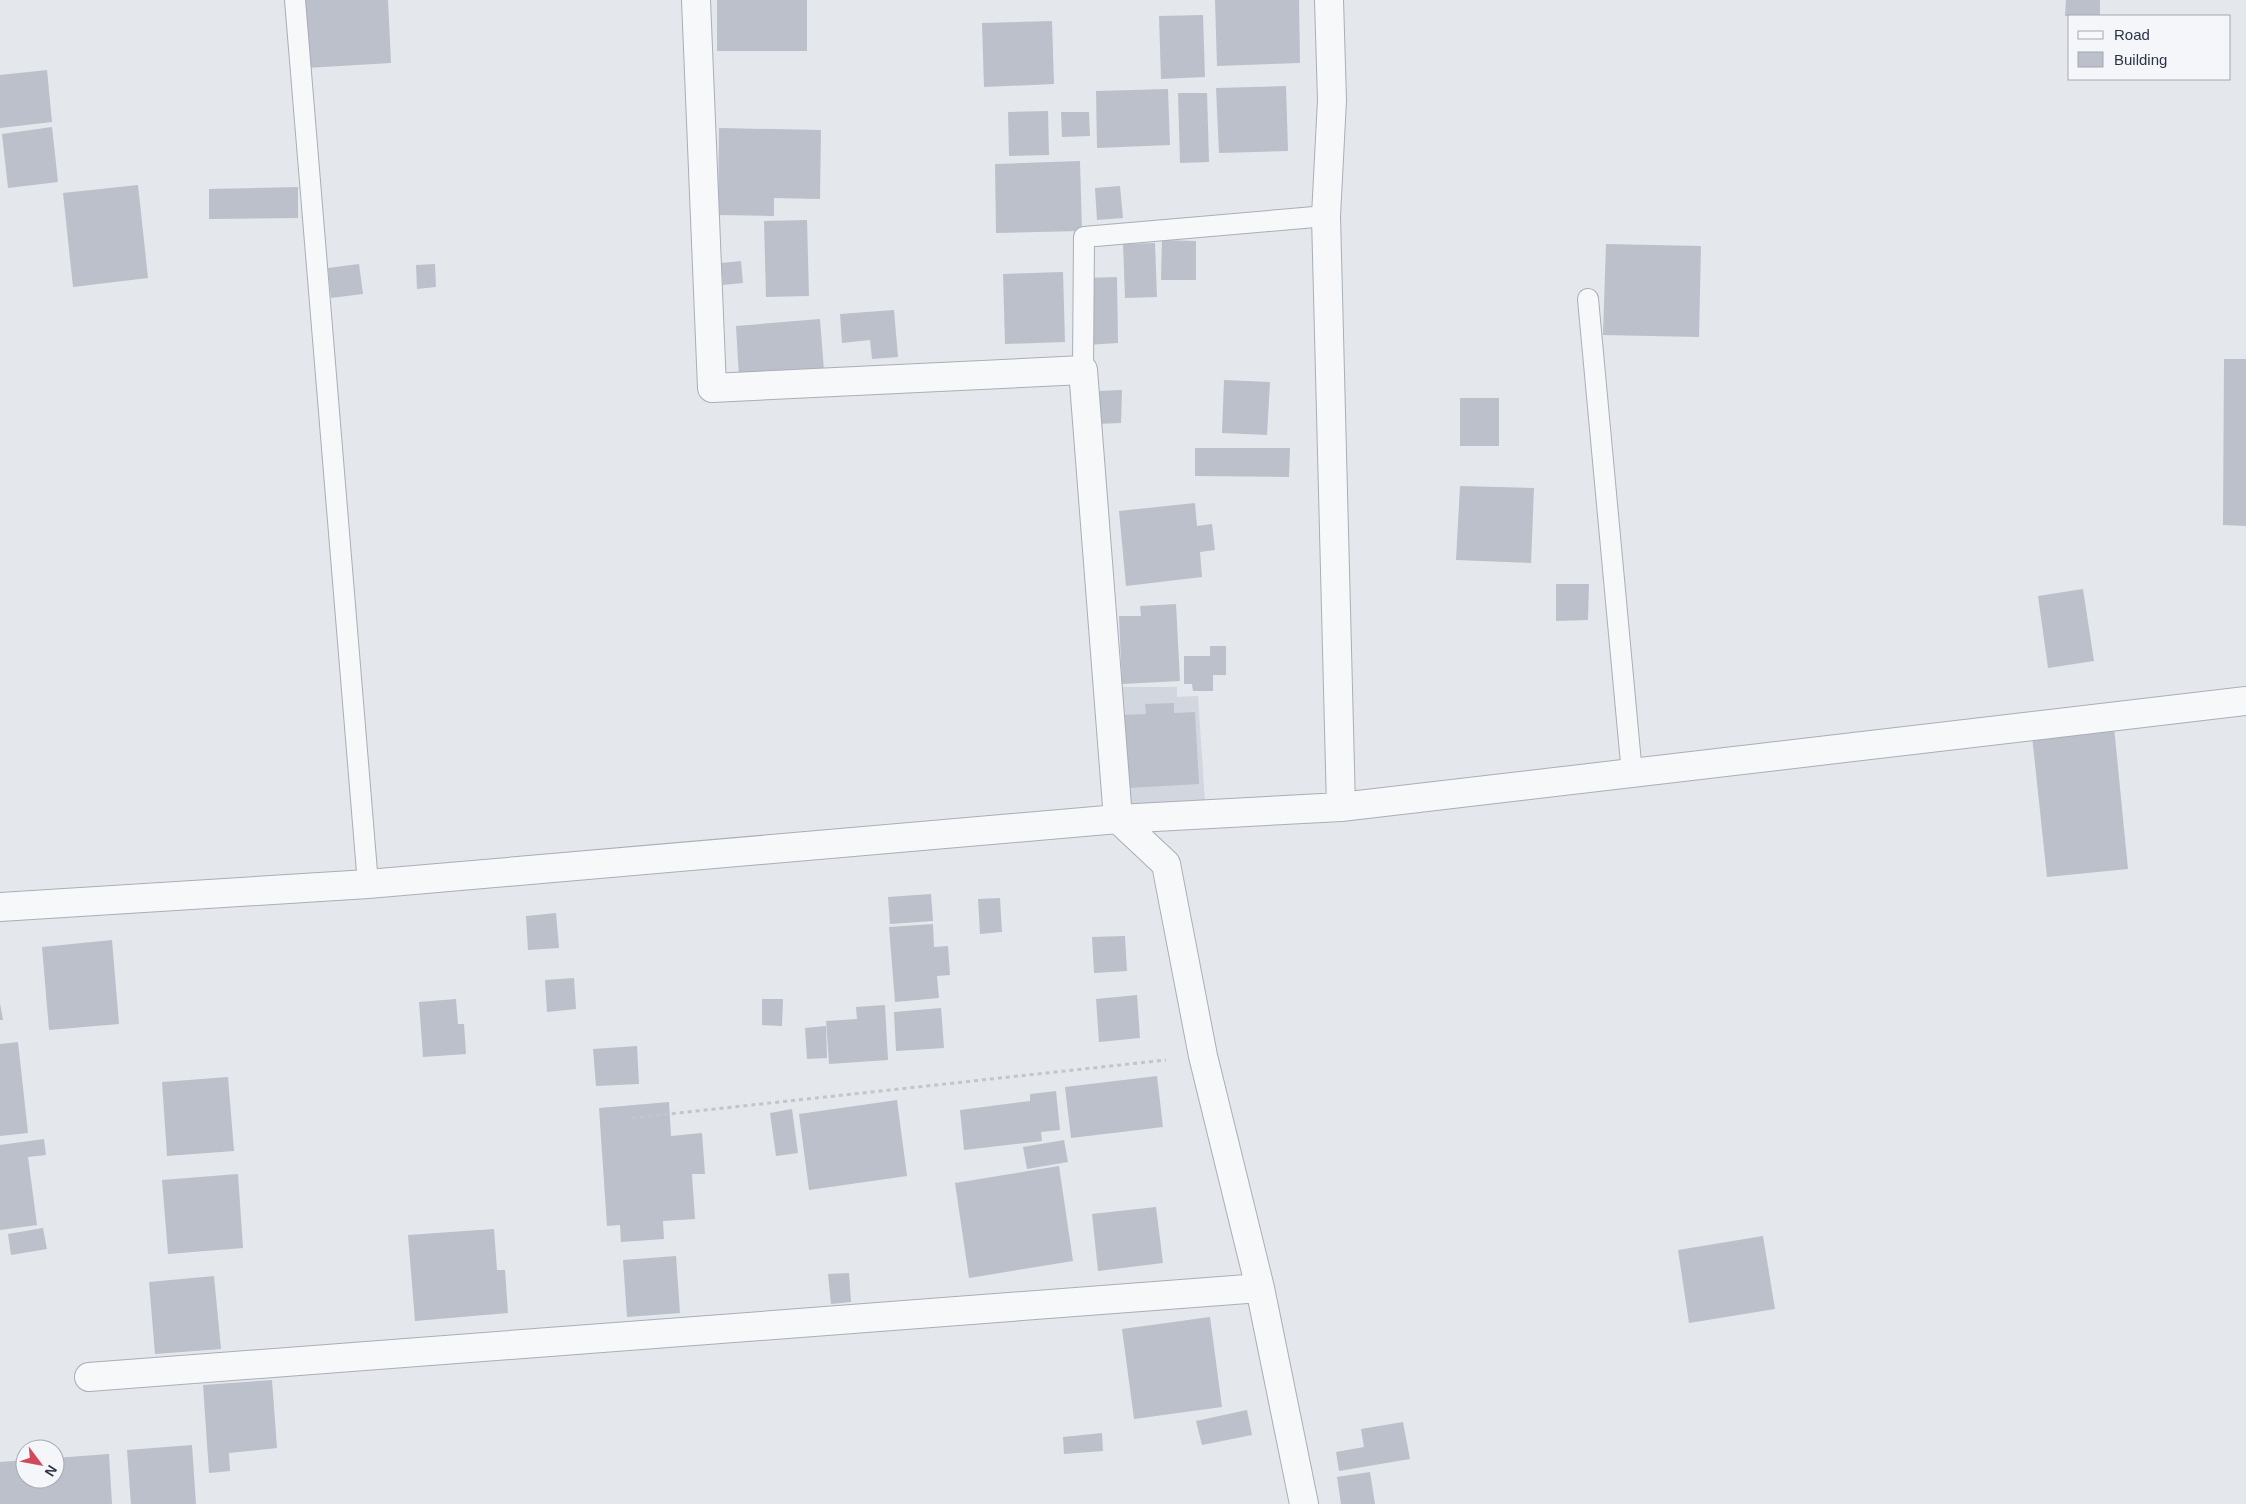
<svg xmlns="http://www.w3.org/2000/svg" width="2246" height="1504" font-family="Arial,sans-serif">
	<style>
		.built { fill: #d2d6de }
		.building { fill: #bbc0ca }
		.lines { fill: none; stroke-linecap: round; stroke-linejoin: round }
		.service-casing { stroke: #a9aeb7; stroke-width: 22 }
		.minor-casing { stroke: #a9aeb7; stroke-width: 30 }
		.path { stroke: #c2c5cb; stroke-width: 3; stroke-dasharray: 4 4; stroke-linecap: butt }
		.service { stroke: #f7f8fa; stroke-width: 20 }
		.minor { stroke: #f7f8fa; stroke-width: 28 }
	</style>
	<rect width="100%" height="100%" fill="#e4e7ec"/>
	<path class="built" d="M1115,687H1177V697L1198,696L1205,802L1122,810Z"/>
	<path class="building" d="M303,0H388L391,63L306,68Z
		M717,0H807V51H717Z
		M1215,0H1299L1300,63L1217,66Z
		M2066,0H2100V16H2065Z
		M1203,15L1205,77L1161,79L1159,16Z
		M1052,21L1054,84L984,87L982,23Z
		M47,70L52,122L0,128V75Z
		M1286,86L1288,151L1219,153L1216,88Z
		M1168,89L1170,145L1097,148L1096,91Z
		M1178,93H1207L1209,162L1180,163Z
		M1048,111L1049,155L1009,156L1008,112Z
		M1061,112H1089L1090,136L1062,137Z
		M52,127L58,182L8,188L2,134Z
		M719,128L821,130L820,199L774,198V216L718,215Z
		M1080,161L1082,231L996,233L995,164Z
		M138,185L148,278L73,287L63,193Z
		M1120,186L1123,218L1097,220L1095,188Z
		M298,187V218L209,219V189Z
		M807,220L809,296L766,297L764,221Z
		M1162,240L1196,241V280H1161Z
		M1155,243L1157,297L1125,298L1123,244Z
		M1606,244L1701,246L1699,337L1603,335Z
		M741,261L743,283L723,285L721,263Z
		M359,264L363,294L331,298L328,268Z
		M435,264L436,287L417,289L416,265Z
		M1063,272L1065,342L1005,344L1003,274Z
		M1117,277L1118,343L1087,345L1086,278Z
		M894,310L898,357L872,359L870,340L842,343L840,314Z
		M820,319L824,371L739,378L736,326Z
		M2224,359H2246V526L2223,525Z
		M1224,380L1270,382L1267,435L1222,433Z
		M1122,390L1121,423L1096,424L1097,391Z
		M1460,398H1499V446H1460Z
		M1195,448H1290L1289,477L1195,476Z
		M1460,486L1534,488L1531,563L1456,560Z
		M1195,503L1197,526L1212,524L1215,550L1200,552L1202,577L1126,586L1119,511Z
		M1556,584H1589L1588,620L1556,621Z
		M2083,589L2094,661L2048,668L2038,596Z
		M1176,604L1180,681L1122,684L1119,616H1141L1140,606Z
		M1210,646H1226V675H1213V691H1193L1192,684H1184V656H1210Z
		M1174,703V713L1195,712L1199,784L1128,788L1124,715L1146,714L1145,704Z
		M2114,727L2128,869L2047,877L2032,736Z
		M931,894L933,921L890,924L888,897Z
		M1000,898L1002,932L980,934L978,899Z
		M556,913L559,948L528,950L526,916Z
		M933,924L934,947L948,946L950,975L937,976L939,998L895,1002L889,927Z
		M1125,936L1127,971L1094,973L1092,937Z
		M112,940L119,1024L49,1030L42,947Z
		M574,978L576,1009L547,1012L545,980Z
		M1137,995L1140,1038L1099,1042L1096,999Z
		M456,999L458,1024H464L466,1054L423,1057L419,1002Z
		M762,999H783L782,1026L762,1025Z
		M0,1003L3,1020H0Z
		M885,1005L888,1060L829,1064L826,1021L857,1019L856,1007Z
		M941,1008L944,1048L896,1051L894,1012Z
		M826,1026L827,1058L807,1059L805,1028Z
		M18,1042L28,1133L0,1136V1044Z
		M637,1046L639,1084L596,1086L593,1049Z
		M1157,1076L1163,1127L1071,1138L1065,1087Z
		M228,1077L234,1151L167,1156L162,1082Z
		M1056,1091L1060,1130L1041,1132L1042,1141L964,1150L960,1110L1030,1101V1094Z
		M897,1100L907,1176L809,1190L799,1114Z
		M669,1102L671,1136L702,1133L705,1174H692L695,1219L663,1221L664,1239L621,1242L620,1225L607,1226L599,1108Z
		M792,1109L798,1153L776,1156L770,1113Z
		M44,1139L46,1155L28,1157L37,1225L0,1230V1145Z
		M1064,1140L1068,1162L1027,1169L1023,1147Z
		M1059,1166L1073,1261L969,1278L955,1183Z
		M238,1174L243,1248L168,1254L162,1180Z
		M1156,1207L1163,1263L1098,1271L1092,1214Z
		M43,1228L47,1249L11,1255L8,1234Z
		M494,1229L497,1270H505L508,1313L415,1321L408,1235Z
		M1763,1236L1775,1309L1689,1323L1678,1250Z
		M676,1256L680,1313L627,1317L623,1260Z
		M849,1273L851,1302L831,1304L828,1274Z
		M214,1276L221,1349L155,1354L149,1282Z
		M1210,1317L1222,1407L1134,1419L1122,1329Z
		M272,1380L277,1448L229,1453L230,1471L209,1473L203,1385Z
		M1247,1410L1252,1435L1202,1445L1196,1421Z
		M1403,1422L1410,1459L1339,1471L1336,1452L1364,1447L1361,1429Z
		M1102,1433L1103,1451L1064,1454L1063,1437Z
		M192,1445L196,1504H131L127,1450Z
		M109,1454L112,1504H0V1462L25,1460V1479H55V1458Z
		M1370,1472L1375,1504H1341L1337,1477Z"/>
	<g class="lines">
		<g class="service-casing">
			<path id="service" d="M295,0L368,884
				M1588,299L1632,774
				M1083,370L1084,237L1326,216"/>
		</g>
		<g class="minor-casing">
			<path id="minor" d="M696,0L712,388L1083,370L1118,819L1166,864L1203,1056L1260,1288L1304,1504
				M1329,0L1332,100L1326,216L1341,807
				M0,907L368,884L1118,819L1341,807L2246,701
				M89,1377L1260,1288"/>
		</g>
		<path class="path" d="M632,1118L1166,1060"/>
		<use href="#service" class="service"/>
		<use href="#minor" class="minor"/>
	</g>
	<rect x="2068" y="15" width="162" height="65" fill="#f4f6f9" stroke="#a4a8b1"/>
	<rect x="2078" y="31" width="25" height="8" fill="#f7f8fa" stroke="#a4a8b1"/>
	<text x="2114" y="40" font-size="15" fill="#2b3445">Road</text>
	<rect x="2078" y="52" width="25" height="15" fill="#bbc0ca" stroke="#a4a8b1"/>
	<text x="2114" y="65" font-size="15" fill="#2b3445">Building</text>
	<g transform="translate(40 1464) rotate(122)"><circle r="24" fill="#f4f6f9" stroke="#a4a8b1"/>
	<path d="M0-4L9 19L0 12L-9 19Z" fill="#d1495b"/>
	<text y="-8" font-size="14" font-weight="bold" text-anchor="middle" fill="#2b3445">N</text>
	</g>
</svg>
